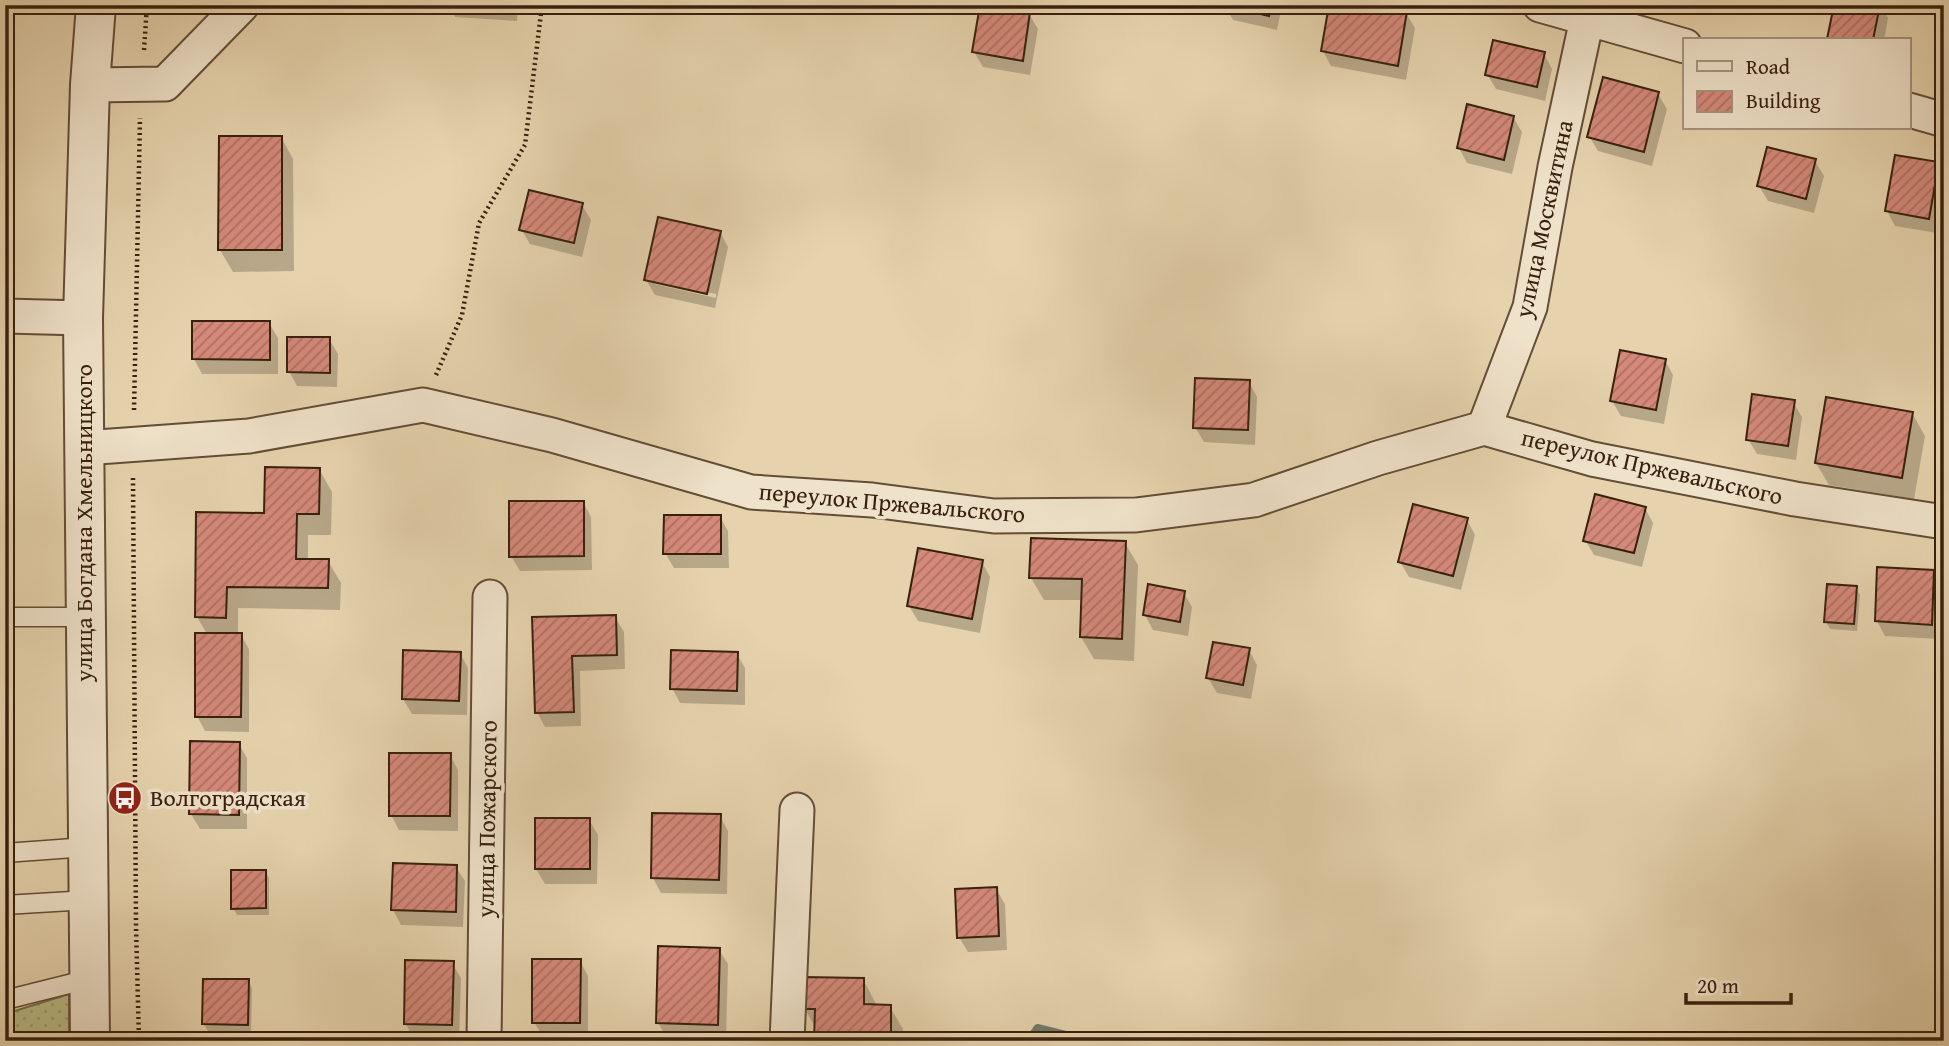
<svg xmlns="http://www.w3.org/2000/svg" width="1949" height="1046" font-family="'Gentium Book Plus',serif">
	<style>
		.grass { fill: url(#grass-dots); stroke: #796e4a; stroke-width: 2 }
		.shadow { fill: #0003; fill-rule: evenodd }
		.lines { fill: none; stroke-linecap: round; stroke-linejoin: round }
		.stream { stroke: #717b6b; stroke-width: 10 }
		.building { fill: url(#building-hatch); stroke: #39200e; stroke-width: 2 }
		.service-casing { stroke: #644d36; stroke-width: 21 }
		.minor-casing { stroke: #644d36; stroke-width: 37 }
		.tertiary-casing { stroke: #644d36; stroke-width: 42 }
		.path { stroke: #39200e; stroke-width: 4.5; stroke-dasharray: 2 3.5; stroke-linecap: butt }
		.service { stroke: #efe2ca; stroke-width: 18 }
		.minor { stroke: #efe2ca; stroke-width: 33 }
		.tertiary { stroke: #efe2ca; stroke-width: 38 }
		.labels { text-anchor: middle; stroke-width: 7; stroke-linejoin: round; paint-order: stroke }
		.street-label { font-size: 24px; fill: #39200e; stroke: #efe2ca }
		.poi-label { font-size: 24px; fill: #39200e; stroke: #efe2ca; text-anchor: start }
	</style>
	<defs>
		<pattern id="grass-dots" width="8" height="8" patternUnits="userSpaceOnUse" patternTransform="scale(1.75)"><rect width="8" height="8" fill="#b9bb86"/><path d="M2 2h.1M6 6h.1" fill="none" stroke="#a0a072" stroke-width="1.8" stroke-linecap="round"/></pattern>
		<pattern id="building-hatch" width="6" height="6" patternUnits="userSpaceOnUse" patternTransform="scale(1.75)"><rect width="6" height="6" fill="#d5897a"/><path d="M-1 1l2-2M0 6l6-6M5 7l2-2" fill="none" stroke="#ae7062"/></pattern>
	</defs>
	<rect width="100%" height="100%" fill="#e6d3ad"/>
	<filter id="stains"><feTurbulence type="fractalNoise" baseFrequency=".00286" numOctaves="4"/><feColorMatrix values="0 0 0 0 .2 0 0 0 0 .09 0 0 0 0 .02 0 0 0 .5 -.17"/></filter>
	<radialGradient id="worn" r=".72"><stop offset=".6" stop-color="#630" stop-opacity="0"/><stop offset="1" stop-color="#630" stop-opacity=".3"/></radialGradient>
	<path class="grass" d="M69,994V1041H5V1014Z"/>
	<path class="shadow" d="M449,5H518L517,21L455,17Z
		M1134,5H1183V11Z
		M1224,5H1282L1277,30L1233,20Z
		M1835,5H1881L1888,18L1884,40H1830Z
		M1406,13L1415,28L1406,80L1331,66L1323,51Z
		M1029,14L1038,29L1030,75L983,67L974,52Z
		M1544,54L1552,69L1545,101L1496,89L1487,74Z
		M1658,94L1667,109L1652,166L1598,151L1589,136Z
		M1513,117L1522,132L1512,174L1467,163L1459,148Z
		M281,137L293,159L294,271L233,272L220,250Z
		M1815,161L1824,176L1814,213L1768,201L1759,186Z
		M1938,164L1944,175V193L1937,233L1895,226L1887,211Z
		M582,205L591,220L582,257L530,244L521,229Z
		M720,232L728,247L715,308L655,295L646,280ZM655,281L716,294V298L655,284Z
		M269,323L278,338V374H202L194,359Z
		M329,339L338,354L337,387L297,386L289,371Z
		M1665,360L1673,375L1664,424L1621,416L1612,401Z
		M1249,382L1257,397L1255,445L1204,442L1195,427Z
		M1793,402L1802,417L1796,460L1757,454L1748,439Z
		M1912,413L1925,436L1914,499L1829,485L1816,463Z
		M319,469L332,492L331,535H308V561H328L341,583L340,610L238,608V635H241L249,649V732L205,731L197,716L207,634L197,617L266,515Z
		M583,502L591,517L592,570L520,571L511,556Z
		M1645,508L1653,523L1642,567L1594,555L1585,540Z
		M720,517L728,531L729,568H674L665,553Z
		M1467,520L1475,535L1461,590L1409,577L1400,562Z
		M1125,543L1138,565L1134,661L1094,659L1081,637L1083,600H1044L1031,578Z
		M982,562L990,577L980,633L918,621L909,606Z
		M1933,572L1942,587L1939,639L1885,636L1877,621Z
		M1856,588L1860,595L1857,631L1830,629L1826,622Z
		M1184,593L1192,607L1188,636L1153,630L1145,615Z
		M615,617L624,632L625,669L580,671L581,726L545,727L537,712L534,619Z
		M1249,650L1257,665L1251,699L1217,693L1208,678Z
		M460,653L468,668L467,715L412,714L403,699Z
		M737,654L745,668V705L680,703L672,688Z
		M239,744L247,758V829H200L191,814Z
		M450,755L458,770V831L399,830L391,815Z
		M720,816L728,831L727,894L661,893L653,878Z
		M589,820L598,835L597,884H545L536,869Z
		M456,867L465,881L463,927L401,925L393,910Z
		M265,871L269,878V915H237L233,908Z
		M996,889L1005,904L1007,950L968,952L959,937Z
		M719,950L728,964L726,1039L667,1038L658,1023Z
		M580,961L588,976V1037H543L534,1022Z
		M452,963L461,978L459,1039L414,1038L405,1023Z
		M863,979L875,1002V1006L890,1007L903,1029V1041H816V1029L805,1009Z
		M248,981L252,988L251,1031H208L204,1024Z"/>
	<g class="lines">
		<path class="stream" d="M1030,1041L1038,1029L1087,1041"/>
	</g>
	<path class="building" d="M980,5L1030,12L1023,61L972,52Z
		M1222,5H1271L1269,16Z
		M1329,5H1376L1407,11L1398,66L1321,51Z
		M1834,5H1880L1873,40L1827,39Z
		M1493,40L1545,52L1537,87L1485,75Z
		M1603,77L1659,92L1644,152L1587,137Z
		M1467,104L1514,116L1504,160L1457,148Z
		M219,136H282V250H218Z
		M1767,147L1816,159L1806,199L1757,186Z
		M1895,155L1939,162L1929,219L1885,211Z
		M529,190L583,203L574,243L519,230Z
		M658,217L721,231L707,294L644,280Z
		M192,321H270V360L192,359Z
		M287,337H330V373L287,372Z
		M1620,350L1666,359L1656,410L1610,401Z
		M1195,378L1250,380L1248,430L1193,428Z
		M1752,394L1795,400L1788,446L1746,440Z
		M1826,397L1913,412L1902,478L1815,463Z
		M265,467L320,468L319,514H297L296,559H329L328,588L227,587L226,618L195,617L196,512L264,513Z
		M1595,494L1646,507L1634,553L1583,541Z
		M509,501H584V556L509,557Z
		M1413,504L1468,518L1453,576L1398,562Z
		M664,515H721V554H663Z
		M1031,538L1126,541L1122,639L1080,637L1082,579L1029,578Z
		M918,548L983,560L972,619L907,606Z
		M1877,567L1934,570L1932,625L1875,621Z
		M1148,584L1185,591L1180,622L1143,615Z
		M1827,584L1857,586L1854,624L1824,622Z
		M616,615L617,655L572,656L574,712L535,713L532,617Z
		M195,633H242L241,717H195Z
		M1213,642L1250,648L1243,685L1206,678Z
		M403,650L461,652L459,701L402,699Z
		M671,650L738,652L737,691L670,689Z
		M190,741L240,742L239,815L189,814Z
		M389,753H451L450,816H389Z
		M652,813L721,814L719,880L651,878Z
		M535,818H590V869H535Z
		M393,863L457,865L456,912L391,910Z
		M231,870H266V908L231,909Z
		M997,887L999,936L957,938L955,889Z
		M658,946L720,948L718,1025L656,1023Z
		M532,959H581L580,1023H532Z
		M405,960L454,961L452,1025L404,1024Z
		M803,977L864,978V1004L891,1005V1041H814L815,1009H803Z
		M203,979H249L248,1025L202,1024Z"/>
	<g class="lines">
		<g class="service-casing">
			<path id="service" d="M5,617H85
				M5,853L87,847
				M5,905L88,900
				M5,1000L89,979"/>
		</g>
		<g class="minor-casing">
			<path id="minor" d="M1540,5L1685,46
				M90,85L165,84L242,5
				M1909,110L1944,120
				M5,316L83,318
				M1484,428L1530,307L1555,167L1590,5
				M84,448L249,436L423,405L552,435L751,492L872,500L994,516L1136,515L1254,500L1378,458L1484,428L1592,459L1795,499L1944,522
				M484,1041L490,597
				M787,1041L797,810"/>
		</g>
		<g class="tertiary-casing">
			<path id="tertiary" d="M90,1041L83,318L90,85L96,5"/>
		</g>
		<path class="path" d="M144,50L147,5
			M436,375L462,315L479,223L525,145L542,5
			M134,410L140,118
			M133,478L136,926L139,1041"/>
		<use href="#service" class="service"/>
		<use href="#minor" class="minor"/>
		<use href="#tertiary" class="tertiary"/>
	</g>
	<defs>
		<g id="bus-disc" transform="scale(1.75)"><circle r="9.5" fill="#8f2418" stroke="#efe2ca"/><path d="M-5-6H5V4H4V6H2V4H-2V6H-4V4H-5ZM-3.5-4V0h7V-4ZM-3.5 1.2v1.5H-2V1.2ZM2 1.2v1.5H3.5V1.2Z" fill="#fff"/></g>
	</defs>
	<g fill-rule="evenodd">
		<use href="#bus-disc" x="125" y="798"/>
	</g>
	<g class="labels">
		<g class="street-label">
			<text transform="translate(1544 219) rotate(-78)" y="8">улица Москвитина</text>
			<text transform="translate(1652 467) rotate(13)" y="8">переулок Пржевальского</text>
			<text transform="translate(892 503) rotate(5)" y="8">переулок Пржевальского</text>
			<text transform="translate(84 523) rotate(-90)" y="8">улица Богдана Хмельницкого</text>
			<text transform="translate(487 819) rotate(-89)" y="8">улица Пожарского</text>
		</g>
		<g class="poi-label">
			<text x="150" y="806">Волгоградская</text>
		</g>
	</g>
	<rect width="1949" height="1046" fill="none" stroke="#e6d3ad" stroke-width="28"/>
	<rect x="7" y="7" width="1935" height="1032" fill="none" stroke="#39200e" stroke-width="3.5"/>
	<rect x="14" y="14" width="1921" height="1018" fill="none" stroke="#39200e" stroke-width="2"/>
	<rect x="1683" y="38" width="228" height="91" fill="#efe2ca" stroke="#a6947f" stroke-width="2"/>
	<rect x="1697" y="61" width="35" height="10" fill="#efe2ca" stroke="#a6947f" stroke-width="2"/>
	<text x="1746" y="74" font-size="21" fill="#39200e">Road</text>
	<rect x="1697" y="91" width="35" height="21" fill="url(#building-hatch)" stroke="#a6947f" stroke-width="2"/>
	<text x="1746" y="108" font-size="21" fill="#39200e">Building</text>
	<path d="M1686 993v10h105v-10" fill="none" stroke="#39200e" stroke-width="3.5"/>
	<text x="1697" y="993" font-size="21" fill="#39200e" stroke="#efe2ca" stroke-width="5" paint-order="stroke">20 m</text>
	<rect width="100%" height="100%" filter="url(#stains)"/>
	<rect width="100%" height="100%" fill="url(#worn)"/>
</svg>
